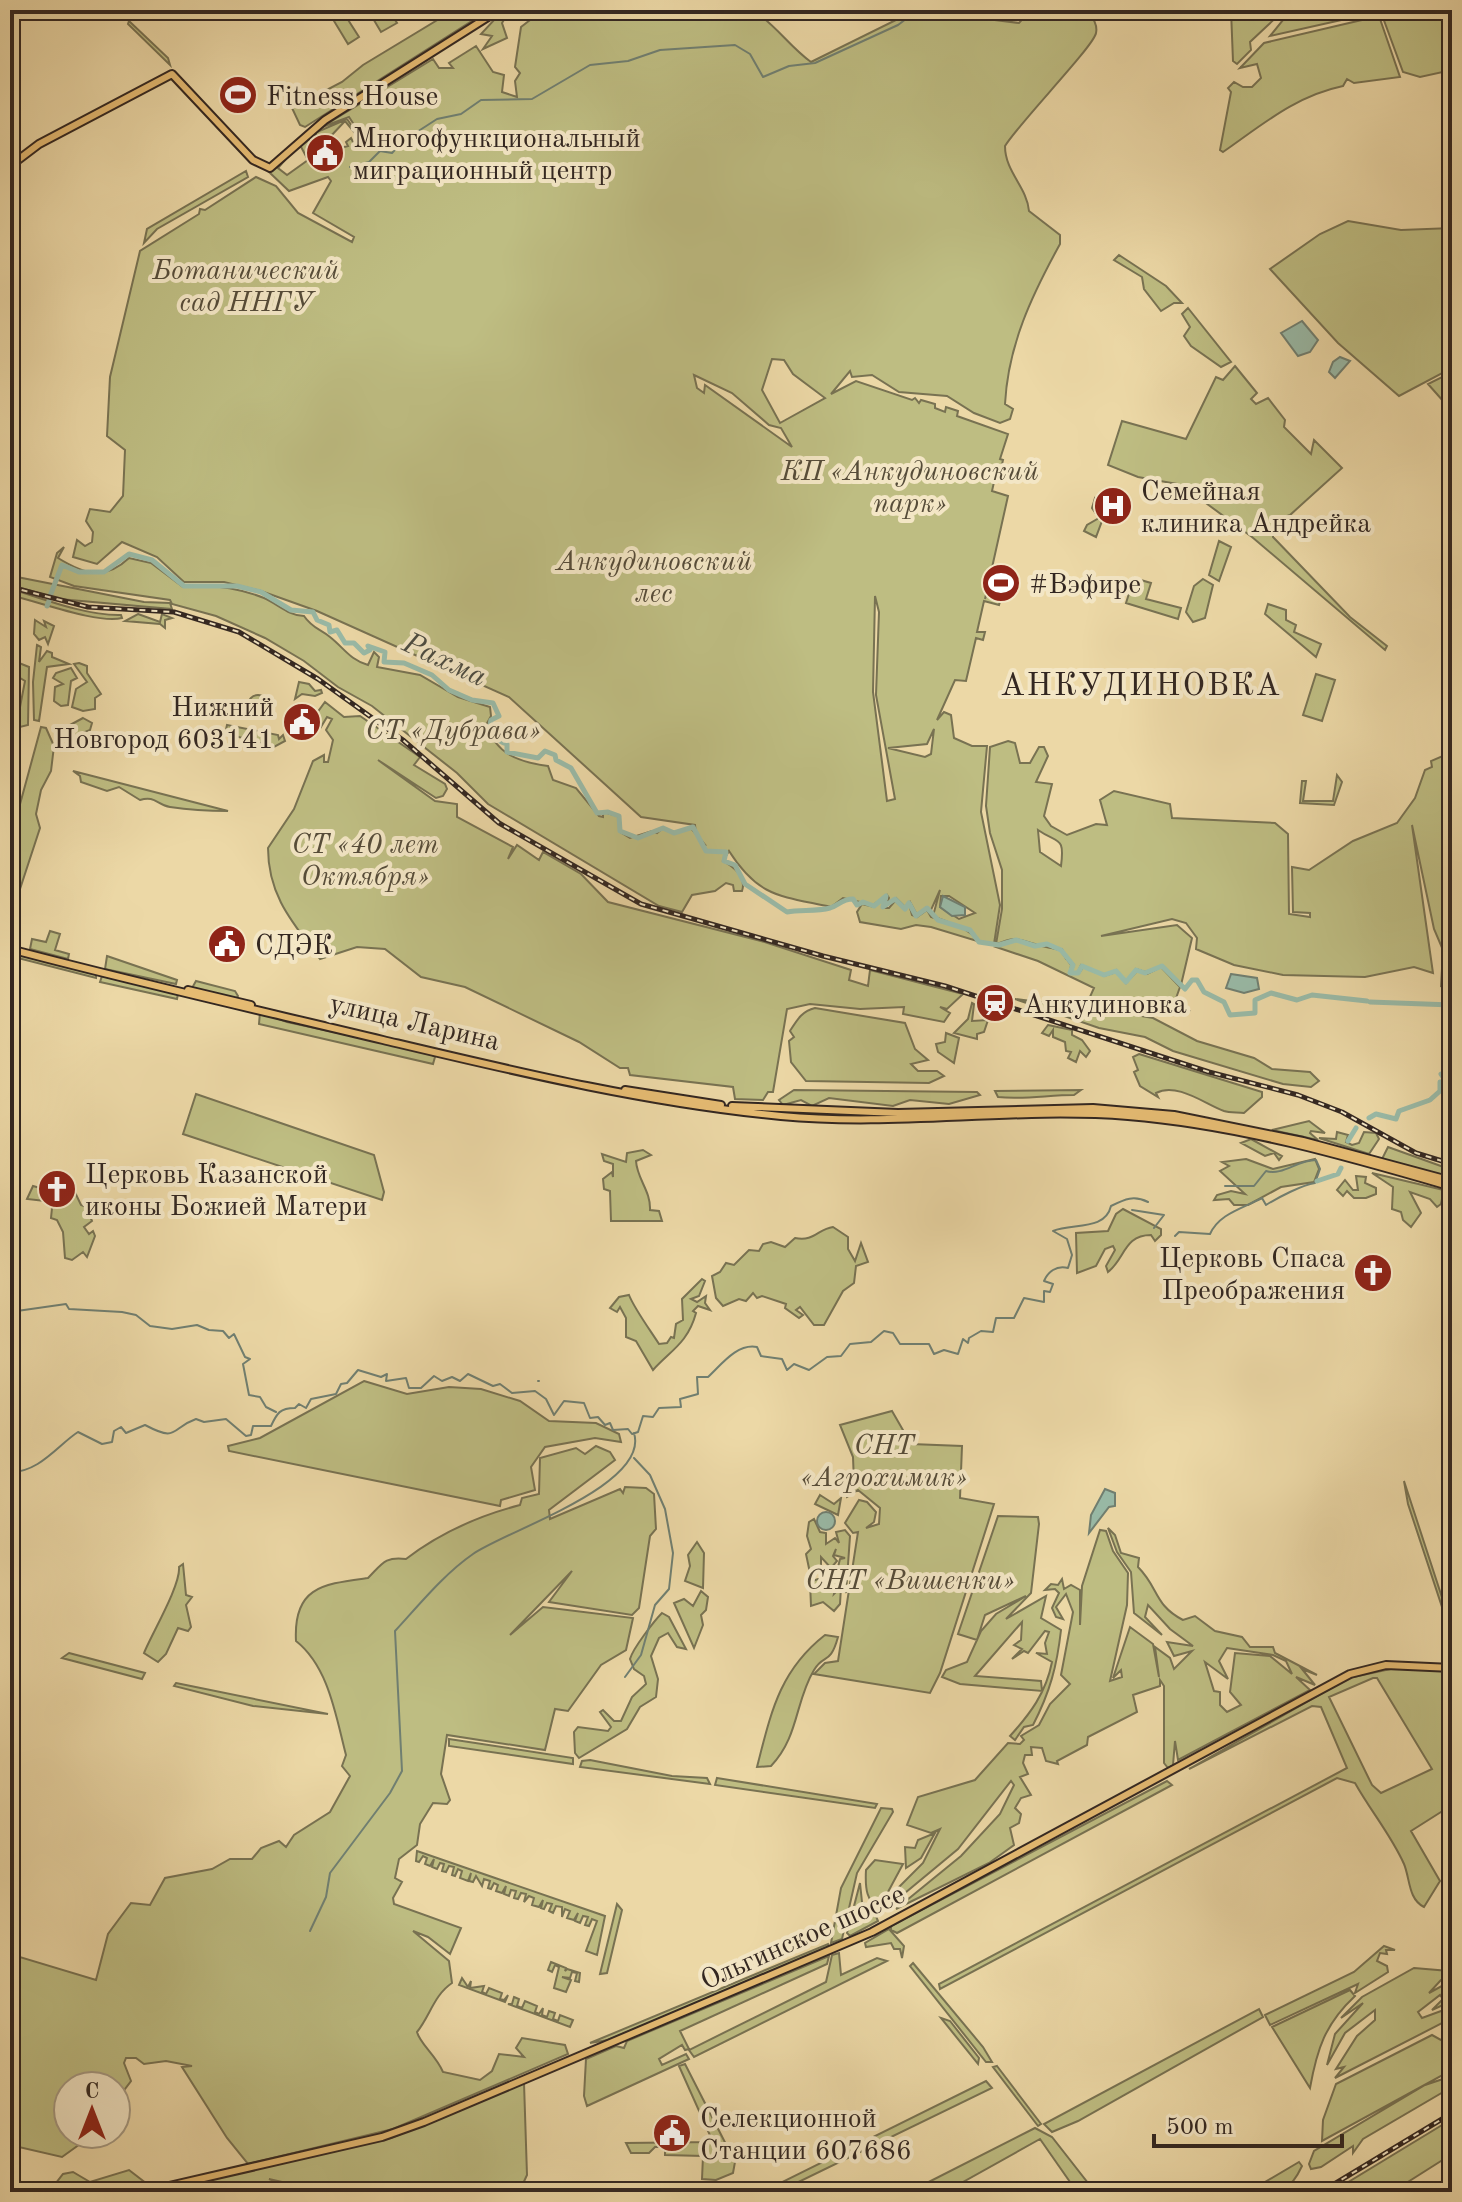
<svg xmlns="http://www.w3.org/2000/svg" width="1462" height="2202" font-family="'Old Standard TT',serif">
	<style>
		.green { fill: #bebd82; stroke: #787252; stroke-width: 2; fill-rule: evenodd }
		.water { fill: #99baa7; stroke: #707f71; stroke-width: 2 }
		.lines { fill: none; stroke-linecap: round; stroke-linejoin: round }
		.stream { stroke: #707f71; stroke-width: 2 }
		.river { stroke: #99baa7; stroke-width: 5 }
		.major-casing { stroke: #332721; stroke-width: 10 }
		.major { stroke: #e6bc73; stroke-width: 6 }
		.rail-casing { stroke: #332721; stroke-width: 5 }
		.rail { stroke: #f3e6c5; stroke-width: 2; stroke-dasharray: 6; stroke-linecap: butt }
		.labels { text-anchor: middle; stroke-width: 8; stroke-linejoin: round; paint-order: stroke }
		.poi-label { font-size: 28px; fill: #332721; stroke: #f3e6c5; text-anchor: start }
		.park-label { font-size: 28px; font-style: italic; fill: #564c39; stroke: #f3e6c5 }
		.street-label { font-size: 28px; fill: #332721; stroke: #f3e6c5 }
		.water-label { font-size: 30px; font-style: italic; fill: #4c4c42; stroke: #f3e6c5 }
		.quarter-label { font-size: 32px; letter-spacing: 2px; fill: #332721; stroke: #f3e6c5 }
	</style>
	<rect width="100%" height="100%" fill="#ecd8a6"/>
	<filter id="stains"><feTurbulence type="fractalNoise" baseFrequency=".0025" numOctaves="4"/><feColorMatrix values="0 0 0 0 .2 0 0 0 0 .09 0 0 0 0 .02 0 0 0 .5 -.17"/></filter>
	<radialGradient id="worn" r=".72"><stop offset=".6" stop-color="#630" stop-opacity="0"/><stop offset="1" stop-color="#630" stop-opacity=".3"/></radialGradient>
	<path class="green" d="M368,10H389L397,23L381,32Z
		M454,10H489L305,127L300,125L292,108L342,82L363,65Z
		M543,10H753C776,25 789,46 811,62L916,10L1019,23L1031,10H1087C1092,17 1098,24 1096,33C1094,46 1019,123 1005,146C1005,172 1027,187 1029,211L1060,235V244C1032,295 1008,345 1005,404L1013,409L1010,419L1000,423L974,413L947,396L899,392L872,375L852,377L850,371L831,394L856,381L912,400L915,398L919,403L921,400L935,404V408L945,412L946,407L958,411L957,416L1008,434L1000,459L1003,460L1000,473H996L992,491L1008,496L985,599L989,587L1003,591L999,605L984,601L977,632H985L983,640L976,638L966,681L955,680L937,720L944,712L951,715L954,738L972,746H987L981,812L1000,905L994,944L979,941C965,925 952,925 933,916L940,890L931,910L926,908L917,915L910,902L905,907L896,898L886,906L889,898L887,895L873,905L843,898L831,907C781,896 759,898 729,851L723,861C732,866 747,876 742,891H734L733,885L726,883L715,891L692,895L682,912L659,906L488,804L457,773L372,706L338,687L304,661L265,638L216,616L172,604L170,600L74,586L50,577L57,553L64,547L58,558C84,574 105,581 129,558L151,563L183,587C210,584 239,588 264,598C278,604 289,616 304,616C312,628 320,629 330,637C344,648 350,660 368,665L374,652L379,657L377,667L420,675L458,697L490,707L491,716L486,725C497,755 519,762 548,766L553,780L576,788L599,816L603,817V812L618,816L620,832L630,838L652,831L657,833L663,828L674,833L690,827L706,846L696,834L695,825L641,817L509,697L317,611L261,591L224,582H184L157,557L122,542L97,564L73,557L77,540L85,546L92,542L93,532L86,521L90,509L110,512L123,496L125,450L107,436L110,377L140,251L199,214L200,209L205,210L256,177L276,186L298,213L352,242L354,237L313,213L331,181L328,177L289,191L269,172L291,153L278,168L287,175L308,160L300,145L308,137L322,166L328,165L335,156L316,135L314,142L310,135L347,119L354,129V132L345,121L330,137L337,143L333,145L334,150L342,155L340,148L348,146L346,142L351,138L354,144L360,134L349,117L322,127L433,59L439,68H453L449,63L476,46L493,72L504,75L502,92L517,97L515,81L520,73L515,67L521,27ZM772,359L784,360L793,374L825,398L780,423L762,390ZM694,375L732,393L769,425L781,428L792,447L705,385L704,393L697,388ZM875,596L879,612L876,695L895,799L887,801L873,692ZM934,729L931,754L925,757L888,748L927,744ZM941,896H949L975,913L959,919L940,907Z
		M1231,10H1284L1250,42L1251,50L1237,64L1233,61Z
		M1291,10H1376L1377,12L1270,36Z
		M1406,10H1452V70L1420,77L1403,72L1382,15Z
		M508,13L502,23L507,38L483,49L492,36L481,34L494,20Z
		M345,15L359,37L348,44L334,21Z
		M1379,16L1400,77L1354,83L1347,79L1343,86C1295,96 1262,125 1223,152L1220,150L1231,92L1228,88L1234,82L1243,87H1252L1261,78L1257,64L1240,68L1264,43Z
		M129,21L168,58L170,65L128,24Z
		M246,171L248,177L157,229L144,243L147,229Z
		M1348,221L1401,230L1452,228V368L1399,396L1338,343L1270,269L1320,234Z
		M1119,255L1166,286L1182,303H1174L1161,311L1144,289L1142,277L1114,260Z
		M1188,308L1231,362L1221,367L1191,346L1184,336L1190,327L1182,314Z
		M1235,366L1257,393L1251,399L1256,404L1268,398L1285,420L1284,427L1311,454L1314,440L1342,468L1290,515L1273,521V537L1350,617L1387,646L1385,650L1252,537L1195,495L1177,484L1138,477L1108,465L1122,421L1186,439L1216,377L1223,380Z
		M1452,372V411L1428,384Z
		M1095,498L1108,505L1096,537L1084,531L1087,525L1099,518L1092,508Z
		M1219,541L1231,547L1219,581L1209,575Z
		M12,576L144,602L170,603L172,609L59,599L11,585Z
		M1134,578L1151,583L1146,599L1181,608L1178,619L1126,603Z
		M1203,579L1213,585L1205,618L1193,622L1186,612L1194,586Z
		M12,589C46,600 88,616 121,615L122,618C98,624 40,602 13,596Z
		M1268,604L1286,610V620L1296,625L1294,632L1321,644L1316,657L1265,614Z
		M138,614L160,622L162,614L172,618L165,620V628L160,624L125,621Z
		M35,620L46,627L44,621L54,626L48,644L45,637L39,640L34,634Z
		M37,645L41,647L39,662L47,651L52,653V657L69,664L47,667L39,721L34,720L33,682Z
		M17,654L19,663L29,667L28,725L16,728L25,681L10,672V657Z
		M79,663L87,666V673L101,694L95,698V709L83,711L72,707L76,689L87,682L74,664Z
		M71,668L77,678L71,681L68,705L61,706L54,701L55,687L63,684L53,678L56,673Z
		M1316,674L1335,680L1322,721L1303,715Z
		M299,682L309,684L315,691L321,690L322,693L315,696L302,694L295,699Z
		M248 705a10 10 0 1 1 20 0a10 10 0 1 1-20 0Z
		M325,702L344,717L360,716L420,757L414,765L445,784L447,789L443,796L436,798L378,760L435,801L457,804V817L513,847L508,859L517,845L539,860L543,852L581,874L608,902L761,941L851,970L849,980L868,986L870,970L963,994L947,1009L940,1007L950,1013L944,1022L903,1014L904,1007L860,1009L810,1004L787,1009L773,1092H768L763,1100L735,1099L733,1087L630,1075L628,1068H620L579,1042L465,987L421,977L385,949L357,947L320,959C293,923 268,896 268,848L294,809L313,761L324,755V762H328L333,740L326,730L332,719L327,717L321,727L314,717Z
		M83,718L92,723L90,730L63,741V748L57,750L61,731H69L70,725Z
		M227,725L278,735L279,739L283,735L285,741L274,747C258,742 242,737 225,734Z
		M41,727L46,728L54,746L51,771L41,790L36,814L40,828L19,892L10,890V841Z
		M1008,741L1015,743L1020,763H1030L1039,747H1044L1048,756L1036,782L1052,784L1044,816L1051,826L1067,835L1096,824L1107,825L1100,800L1114,791L1170,804L1172,818L1275,823L1288,834L1289,914L1310,917V913L1293,912L1292,867L1309,870L1353,841L1397,823L1415,798L1425,770L1432,767L1431,761L1452,752V964L1441,987L1443,950L1434,929L1412,825L1433,973L1414,967L1365,977L1283,975L1234,965L1196,949L1197,938L1186,923L1172,919L1101,936L1177,925L1192,938L1181,985L1162,966L1145,972L1136,969L1126,981L1116,970L1105,975L1081,965L1078,972H1071L1074,965L1070,960L1066,959L1062,949C1046,949 1031,942 1016,939C1009,938 1002,943 996,944L1002,909V870L990,833L986,806L990,747ZM1038,830C1058,844 1065,835 1061,866L1040,852Z
		M73,771L228,811C208,811 190,810 170,807C157,805 155,795 140,800L119,787L107,791L81,782L80,776Z
		M1337,775L1342,782L1334,805L1300,803L1302,781H1306L1303,801H1333Z
		M884,898L883,908H889L895,901L905,909L909,904L912,915L917,917L927,910L931,917L970,931L977,941L931,927L916,925L901,929L860,922L857,912L862,904L874,907Z
		M50,931L60,934L55,950L69,954L68,959L30,949L32,939L46,942Z
		M1016,940L1060,950L1071,965L1070,974L1079,973L1084,966L1104,976L1116,972L1126,983L1137,971L1147,974L1161,967L1180,987L1175,1001L1190,1011L1168,1009L1160,1013L1130,1005L1116,1006L1112,1011L1153,1018L1197,1041L1254,1058L1272,1069L1310,1072L1319,1081L1311,1087L1283,1084L1173,1051L1145,1037L1099,1028L1015,999L1085,1008L1094,988L1038,961L996,947Z
		M10,951L96,974V978L10,956Z
		M107,956L177,980L176,984L105,969Z
		M102,976L178,994L177,999L100,982Z
		M196,981L235,991L238,996L236,999L192,988Z
		M972,1003L974,1004L972,1021L988,1020L984,1032L977,1034V1039L954,1033L968,1019Z
		M815,1008L905,1023L915,1049L928,1060L911,1064L918,1071H937L944,1076L929,1083L806,1081L791,1062L789,1041L794,1037L790,1031C797,1020 802,1011 815,1008Z
		M260,1012L287,1022L427,1052L435,1057L433,1064L259,1024Z
		M1048,1025L1072,1030V1035L1082,1040L1090,1051L1086,1057L1080,1051L1076,1062L1068,1058L1071,1052L1066,1051L1065,1042L1053,1037V1030L1049,1036L1042,1033Z
		M946,1033L959,1038L954,1063L938,1052L936,1044L945,1042Z
		M1139,1054L1262,1092V1097L1244,1113C1238,1112 1230,1113 1224,1111C1205,1104 1177,1082 1156,1093L1158,1097L1140,1086L1134,1072L1138,1070L1133,1057Z
		M794,1090L977,1092L980,1095L949,1104L910,1100L893,1106L829,1098L812,1106L801,1100L783,1105L779,1100Z
		M1081,1090L1074,1095C1049,1095 1022,1100 998,1097L995,1091Z
		M196,1094L374,1155L384,1192L382,1200L183,1134Z
		M1309,1121L1325,1133L1311,1131L1310,1133L1318,1140L1272,1130Z
		M1337,1132L1348,1135L1346,1142L1352,1145L1359,1143L1364,1132L1376,1133L1379,1139L1369,1154L1319,1138L1336,1139Z
		M1251,1139L1282,1156L1279,1160L1274,1153L1265,1156L1241,1143Z
		M1388,1147L1452,1170V1179L1382,1159Z
		M643,1150L651,1155L636,1161C637,1179 651,1191 650,1210L659,1211L662,1221H611L610,1191L604,1189L603,1179L612,1172L613,1177V1164L604,1161L602,1154L626,1162L627,1153Z
		M1246,1159L1273,1169L1315,1159L1319,1169L1314,1182L1281,1187L1248,1205H1234L1229,1199L1214,1200L1217,1195L1231,1191L1245,1194L1220,1171L1229,1166L1222,1162Z
		M1372,1173L1452,1192V1201L1451,1197L1443,1194L1441,1204L1437,1207L1430,1199L1410,1192L1421,1213L1411,1227L1403,1220L1401,1212L1392,1209L1393,1187Z
		M1356,1176L1366,1177L1365,1183L1376,1188V1194L1366,1198H1354L1347,1191L1343,1196L1337,1190L1345,1180L1353,1190H1358Z
		M71,1184L81,1205L94,1210L89,1214L92,1221L84,1227L89,1234L93,1231L95,1236L87,1257L83,1252L72,1260L65,1258L63,1232L57,1220L51,1218L52,1208L45,1201L27,1199L33,1186L61,1194Z
		M1123,1209L1161,1229V1235L1155,1241L1151,1235C1124,1235 1125,1259 1108,1272L1106,1266L1115,1250L1113,1246L1105,1249L1096,1266L1077,1273L1076,1233L1108,1231L1116,1214Z
		M833,1227L848,1237V1249L855,1261L861,1243L868,1262L856,1266L854,1283L843,1291L824,1325H814L800,1307L796,1310L803,1315L799,1318L785,1308L786,1304L762,1296L757,1298L753,1293L746,1301L739,1299L723,1306L716,1298L712,1276L720,1272L726,1263L734,1265L749,1250L759,1251L763,1244L771,1242L785,1247L795,1238C814,1242 818,1229 833,1227Z
		M702,1279L705,1281L699,1296L691,1299L697,1302L706,1296L705,1303L710,1310L698,1306L693,1311L696,1313C688,1343 670,1351 653,1370L636,1341L626,1337V1318L620,1307L617,1312L610,1308L619,1297L629,1295C634,1308 650,1330 659,1344L667,1343L671,1337L674,1338L676,1324L683,1320L682,1299Z
		M364,1381L407,1394L449,1387L481,1389L520,1401L549,1421L596,1423L619,1434L621,1442L595,1438L545,1447L531,1467L535,1490L501,1500L500,1506L229,1451L228,1446L260,1438Z
		M892,1411L911,1444L962,1446L960,1498L994,1504L940,1673L930,1693L814,1674L825,1663L838,1661L858,1532L853,1533L845,1523L859,1500L867,1502L876,1512L874,1522L866,1528L879,1524L880,1508L858,1490L847,1497L844,1488L854,1483L853,1457L840,1425Z
		M596,1446L610,1452L615,1460L549,1510L550,1519L620,1489L623,1493L625,1487L646,1488L654,1494L656,1529L650,1536L639,1608L632,1615L549,1602L572,1571L510,1635L543,1607L633,1618L626,1650L601,1665L568,1711L555,1709L545,1750L447,1735L441,1774L450,1800L447,1804L433,1803L420,1824L417,1845L399,1859L395,1878L402,1882L393,1898L394,1904L461,1928L450,1954L428,1937L413,1931L449,1961L452,1983C434,1995 430,2016 417,2032C420,2044 436,2055 443,2072L480,2080L492,2071L499,2054L524,2057L516,2048L522,2038L565,2045L568,2054L393,2129L248,2164L227,2138L182,2067L192,2066L166,2061L144,2064L136,2058H126L124,2063L131,2081L119,2097L116,2112V2086H68V2134H94L62,2157L10,2145V1954L96,1980L108,1934L131,1903L150,1905L165,1878L212,1869L230,1859H252L261,1848L279,1841L286,1847L294,1835L330,1812L350,1776L342,1766L346,1755C336,1717 329,1667 296,1641C293,1586 324,1584 368,1578C382,1564 385,1556 406,1559C441,1532 478,1516 520,1505L522,1498L539,1494L540,1458L576,1448L585,1454Z
		M1404,1481L1452,1628L1446,1619L1408,1504Z
		M820,1495L834,1504L841,1498L838,1515L815,1504Z
		M998,1516L1038,1517L1039,1524L1031,1593L1006,1619L1046,1596L1041,1618L1061,1630C1057,1666 1050,1692 1033,1725L1024,1727L1015,1740L1010,1736C1030,1714 1046,1693 1052,1662L1036,1653L1047,1654L1045,1643L1049,1632L1045,1631L1028,1653L1024,1651L1012,1659L1022,1649L1014,1645L1021,1640L1022,1622L975,1676L1041,1681L1042,1691L960,1684L942,1677L946,1670L967,1662L981,1631L996,1614L1026,1596L985,1615L977,1640L958,1634Z
		M814,1519L820,1532L826,1533V1544L835,1538L839,1543L836,1532L845,1530L850,1536L846,1593L842,1574L836,1575L840,1559L845,1558L834,1555L836,1549L833,1556L837,1561L831,1568L821,1557V1570L810,1573L806,1554L811,1549L807,1536L809,1522Z
		M1108,1528L1115,1535L1121,1553L1139,1558L1138,1567C1159,1588 1154,1605 1183,1620L1195,1616L1215,1631L1242,1637L1250,1647H1273L1275,1653L1317,1675L1302,1669L1315,1685L1296,1677L1310,1690L1178,1760L1175,1741L1173,1765L1168,1768L1164,1763V1686L1160,1680V1686L1133,1695L1137,1712L1088,1737L1087,1745L1057,1761L1058,1764L1046,1761L1042,1748L1031,1747L1032,1755H1025L1023,1763L1028,1774L1020,1777L1031,1795L1021,1798L1015,1808L1021,1814L1019,1823L1010,1828L1014,1845L989,1863L896,1909L961,1856L1000,1814L1014,1785L1011,1781L958,1849L882,1912C866,1902 865,1888 866,1870L875,1860L903,1864L881,1905L923,1863L940,1829L931,1833L907,1825L918,1797L975,1780L1008,1743L1020,1744L1024,1740L1021,1736L1039,1725L1050,1704L1070,1684L1061,1675L1073,1612L1066,1594L1056,1607L1063,1619L1056,1617L1052,1608L1059,1593L1055,1589L1045,1590L1051,1584L1058,1585L1062,1579L1064,1589L1071,1585L1080,1590V1625L1082,1586L1100,1530L1106,1531L1113,1551L1128,1573L1127,1605L1110,1681L1122,1677L1121,1670L1113,1678L1130,1627L1153,1644L1159,1677L1155,1647L1170,1658L1174,1669L1192,1651L1174,1656L1167,1642L1193,1646L1170,1629L1148,1605L1145,1617L1162,1635L1134,1613L1131,1572L1117,1552ZM1227,1648L1273,1655L1286,1661L1292,1674L1270,1656L1235,1653L1230,1692L1241,1705L1227,1712L1220,1705V1692L1214,1691L1205,1662L1228,1679L1219,1661Z
		M697,1542L704,1553L703,1588L685,1581L690,1566L688,1555Z
		M183,1564L186,1595L192,1597L186,1605L191,1627L188,1631L178,1628L166,1654L158,1662L144,1653C151,1635 181,1585 179,1567Z
		M818,1579L837,1580L834,1594L841,1587L840,1604L834,1611L823,1602L811,1606L810,1582Z
		M701,1591L708,1597L706,1610L701,1615L703,1625L694,1648L674,1603L684,1599L693,1606Z
		M662,1613L669,1617L686,1649L677,1647L668,1633L659,1638L651,1656L658,1679L656,1697L640,1707L627,1729L579,1758L575,1753L574,1732L578,1727L608,1731L611,1727L600,1712L603,1710L614,1721H621L632,1697L646,1684L644,1676L634,1669L630,1659C633,1648 655,1620 662,1613Z
		M825,1635L838,1637C830,1666 824,1653 814,1670C795,1701 799,1737 771,1766L757,1767C771,1713 779,1671 825,1635Z
		M69,1653L145,1673L142,1679L62,1658Z
		M1395,1668L1452,1671V1805L1411,1831L1440,1881L1424,1907C1408,1899 1410,1878 1404,1864C1391,1835 1370,1810 1355,1783L1337,1778L940,1989L939,1984L1347,1768L1321,1707L1312,1706L1189,1769L1349,1678ZM1373,1678H1377L1432,1769L1381,1793L1372,1785L1329,1697Z
		M176,1683L328,1714L253,1706L174,1686Z
		M449,1739L573,1758V1764L449,1746Z
		M590,1760L672,1776L707,1778L710,1784L580,1767L582,1761Z
		M717,1778L877,1804L875,1808L715,1785Z
		M1167,1781L1172,1785L897,1933L891,1930V1926Z
		M881,1808L892,1809L893,1812L857,1873L842,1939L831,1943L841,1888Z
		M935,1833L921,1858L906,1868L905,1847L915,1848L918,1840Z
		M417,1851L605,1916L597,1955L586,1951L597,1921L592,1919L589,1926L585,1925L588,1917L583,1916L580,1923L575,1921L578,1913L574,1920L567,1918L570,1911L565,1909L562,1917V1907L556,1906L553,1913L549,1911L552,1904L547,1903L544,1909L541,1908L543,1900L539,1907L532,1905L534,1898L529,1896L524,1902L526,1894L521,1893L518,1899L514,1898L516,1891L511,1890L509,1896L504,1894L506,1886L502,1893L496,1891L498,1885L494,1883L491,1889L488,1888L490,1881L484,1879L482,1886L476,1876L473,1882L469,1881L471,1873L468,1881L460,1878L462,1871L458,1869L455,1876L452,1875L454,1867L449,1866L446,1872L442,1871L444,1864L440,1863L437,1869L432,1867L434,1859L430,1866L425,1864L427,1858L423,1856L419,1862L416,1861Z
		M860,1883L862,1902L873,1909L878,1921L850,1936L847,1933Z
		M617,1904L622,1910L607,1973L600,1974Z
		M889,1929L904,1946L902,1958L900,1949H894L891,1943L866,1947L865,1943Z
		M828,1944L829,1947L608,2040L590,2043Z
		M1384,1946L1395,1950H1386L1387,1954L1380,1953L1377,1961L1387,1966L1388,1972L1355,1993L1358,1984L1270,2025L1265,2015L1354,1972Z
		M839,1953L841,1975L877,1958L887,1961L694,2057L689,2050L826,1982L832,1955Z
		M829,1956L827,1964L680,2031L689,2049L685,2050L682,2045L659,2059L662,2065L686,2054L689,2059L587,2106L584,2096L586,2059L616,2046L624,2048L627,2041Z
		M551,1962L566,1968L565,1971L567,1969L580,1973L579,1982L575,1981L577,1973L572,1972L570,1978L562,1977L571,1980L566,1992L554,1988L559,1967L555,1965L552,1972L548,1970Z
		M913,1963L983,2047L992,2062H986L910,1966Z
		M1414,1968L1449,1971L1451,1979L1441,1980L1429,1993L1449,1982L1452,2001L1432,2010L1443,1999L1440,1995L1418,2012L1422,2018L1452,2007V2018L1335,2078L1344,2067L1336,2069L1357,2036L1375,2020V2010L1345,2033L1327,2065L1335,2034L1363,2003L1341,2018L1362,1997Z
		M462,1978L468,1987L471,1981L470,1988L484,1986L482,1992L486,1994L489,1988L502,1993L500,1999L504,2000L508,1995L505,2002L459,1985Z
		M1350,1990L1355,1996C1325,2024 1317,2049 1310,2088L1272,2027Z
		M514,1997L519,1999L517,2006L522,2008L525,2001L537,2006L535,2012L539,2014L543,2008L542,2015L547,2017L549,2011L555,2013L553,2019L558,2021L560,2015L573,2020L570,2027L508,2004H512Z
		M1259,2009L1263,2017L1078,2121L1052,2132L1044,2124Z
		M941,2018L950,2021L979,2058L978,2064Z
		M1432,2035L1452,2046V2070L1322,2141L1323,2120L1336,2084Z
		M685,2064L735,2162L733,2173L716,2180L702,2179L703,2156L665,2155V2147H655L649,2153H631L626,2143L713,2142L679,2066Z
		M997,2066L1041,2124L1038,2126L993,2067Z
		M1452,2076V2092L1445,2091L1363,2139L1353,2153V2146L1321,2167L1311,2169L1309,2164L1314,2151L1425,2085Z
		M986,2081L992,2088L778,2192H762Z
		M524,2083L527,2175L521,2188L500,2192H305L295,2185L269,2179L302,2192H155L391,2138Z
		M1452,2119V2154L1392,2192H1332Z
		M1035,2128L1052,2137L1095,2192H1077L1040,2139L945,2192H909Z
		M1299,2162L1302,2166C1288,2196 1278,2192 1248,2192Z
		M129,2170L151,2187L128,2192H49L63,2174L73,2172L90,2182Z"/>
	<path class="water" d="M1302,321L1318,340L1310,352L1298,356L1281,333Z
		M1340,357L1350,361L1335,378L1329,372L1333,362Z
		M943,896L965,907V915L952,916L940,907Z
		M1231,974L1257,978L1259,989L1244,993L1226,988Z
		M1105,1489L1115,1493V1506L1109,1507L1089,1533L1091,1515Z
		M817 1521a9 9 0 1 1 18 0a9 9 0 1 1-18 0Z"/>
	<g class="lines">
		<path class="stream" d="M968,15L1017,19L1026,10
			M350,167L369,162L380,151L392,153L403,141L437,119L461,114L481,100L532,99L590,65L628,61L660,50L735,45L750,54L763,77L789,66L815,63L898,25L914,13L950,11
			M1132,1210L1164,1215L1154,1228
			M1175,1236L1179,1232L1210,1234C1219,1214 1241,1209 1262,1198L1266,1205C1279,1197 1302,1185 1315,1183L1320,1169L1316,1160C1297,1160 1283,1176 1266,1171L1254,1186H1225
			M10,1312L66,1304L69,1309L122,1312L136,1315L150,1326L172,1329L197,1325L209,1330L223,1331L229,1338L234,1334L245,1357L250,1359L243,1364L249,1395L260,1397L266,1407L276,1412
			M538,1381H539
			M10,1472C39,1473 59,1444 78,1432L102,1444L112,1442L114,1431L121,1427L126,1433L145,1425C179,1443 170,1428 196,1419L204,1422L226,1419L246,1436L251,1435L253,1426H271C277,1413 280,1408 295,1408L299,1404L306,1408L311,1399L336,1394L341,1384L347,1383L358,1370L381,1377L387,1374L386,1381L406,1378L409,1388H421L434,1376L442,1381L452,1377L460,1381L468,1374L493,1386L500,1384L512,1393L535,1391L546,1399L554,1415L564,1401L584,1403L590,1418L598,1417L605,1425L610,1423L613,1430L628,1429L632,1434L638,1432L643,1416L653,1417L659,1408L681,1407L680,1399L698,1394L697,1377H708C721,1365 737,1343 757,1347L761,1356L782,1359L787,1370L794,1364L809,1370L827,1357L841,1356L850,1344L871,1342L884,1331L893,1333L900,1344H929L934,1354L944,1350L958,1354L963,1339L968,1343L969,1338L981,1331L993,1332L996,1318H1014L1024,1298L1044,1302V1291L1050,1292L1053,1284L1044,1281C1048,1272 1056,1265 1068,1268L1072,1255L1067,1239L1053,1231C1073,1223 1105,1231 1111,1206C1125,1199 1134,1195 1148,1202
			M625,1677L641,1655L655,1605L669,1589L673,1553L665,1509L650,1475L634,1458
			M310,1931L326,1897L330,1873L390,1793L402,1771L395,1631C419,1605 444,1574 473,1554C508,1530 650,1485 634,1433"/>
		<path class="river" d="M50,596L62,565L79,572H104L129,554L152,560L184,586H237L261,592L291,610L313,612L317,620L329,625L330,632L337,630L345,643H354L364,653L370,650L368,646L385,652L384,662L404,663L432,675L449,690L472,700L493,703L499,716L491,720C488,731 497,742 507,744V752L538,758L545,751L555,755L556,760L571,768L597,813L608,812L619,816L620,831L638,838L663,828L674,833L693,827L706,851L726,852L724,861L735,865L745,884L787,912C799,909 816,912 830,908C839,905 842,899 853,899L857,905L863,902L874,906L886,896L883,907L895,899L905,909L909,903L916,916L927,908L938,920L970,930L979,942L999,945L1016,940L1035,946L1047,944L1061,950L1073,965L1070,973H1078L1082,966L1104,975L1116,971L1126,982L1136,970L1145,973L1162,966L1185,989L1192,980H1197L1204,992L1224,1002L1230,1015L1255,1013V1000L1271,993L1297,1000L1312,995L1367,1001
			M47,606L49,601
			M1370,1002L1452,1005
			M1369,1118L1376,1114L1396,1119L1399,1111L1430,1100L1440,1091V1082L1446,1081L1441,1074L1452,1076
			M1348,1141L1356,1128
			M1317,1181L1338,1174L1341,1168"/>
		<g class="major-casing">
			<path id="major" d="M10,166L39,144L172,74L253,160L270,168L325,120L499,10
				M10,949C134,982 258,1010 383,1040C514,1071 646,1103 781,1116C897,1127 1013,1107 1128,1116C1238,1125 1346,1156 1452,1187
				M188,990L251,1005
				M625,1090L721,1105
				M732,1106L898,1113L1093,1108L1174,1115L1303,1141L1452,1181
				M143,2192L382,2137L424,2122L872,1932L1350,1674L1386,1665L1452,1668"/>
		</g>
		<use href="#major" class="major"/>
		<g class="rail-casing">
			<path id="rail" d="M10,587L88,607L174,612L239,632L318,679L403,740L499,823L641,904L823,956L945,986L1209,1072L1298,1095L1342,1112L1416,1153L1452,1164
				M1321,2192L1452,2113"/>
		</g>
		<use href="#rail" class="rail"/>
	</g>
	<defs>
		<g id="stadium-disc" transform="scale(2)"><circle r="9.5" fill="#8f2418" stroke="#f3e6c5"/><path d="M0-5a6.5 5 0 1 0 0 10a6.5 5 0 1 0 0-10ZM-3.5-1.8h7v3.6h-7Z" fill="#fff"/></g>
		<g id="civic-disc" transform="scale(2)"><circle r="9.5" fill="#8f2418" stroke="#f3e6c5"/><path d="M-.6-6.5H3V-4.5H.6V-3L4-1V1h2V6H-6V1h2V-1L-.6-3ZM-1.2 2.5V6h2.4V2.5Z" fill="#fff"/></g>
		<g id="hospital-disc" transform="scale(2)"><circle r="9.5" fill="#8f2418" stroke="#f3e6c5"/><path d="M-5-5h3v3.5h4V-5h3V5h-3V1.5h-4V5h-3Z" fill="#fff"/></g>
		<g id="station-disc" transform="scale(2)"><circle r="9.5" fill="#8f2418" stroke="#f3e6c5"/><path d="M-3-6H3Q5-6 5-4V2Q5 4 3 4L4.5 6H3L1.5 4h-3L-3 6H-4.5L-3 4Q-5 4-5 2V-4Q-5-6-3-6ZM-3.5-4v3h7v-3ZM-3.5 1v1.5H-2V1ZM2 1v1.5H3.5V1Z" fill="#fff"/></g>
		<g id="church-disc" transform="scale(2)"><circle r="9.5" fill="#8f2418" stroke="#f3e6c5"/><path d="M-1.2-6h2.4v3.5h3.3v2.4h-3.3V6h-2.4V-.1h-3.3v-2.4h3.3Z" fill="#fff"/></g>
	</defs>
	<g fill-rule="evenodd">
		<use href="#stadium-disc" x="238" y="95"/>
		<use href="#civic-disc" x="325" y="153"/>
		<use href="#hospital-disc" x="1113" y="506"/>
		<use href="#stadium-disc" x="1001" y="583"/>
		<use href="#civic-disc" x="302" y="722"/>
		<use href="#civic-disc" x="227" y="944"/>
		<use href="#station-disc" x="995" y="1003"/>
		<use href="#church-disc" x="57" y="1189"/>
		<use href="#church-disc" x="1373" y="1273"/>
		<use href="#civic-disc" x="672" y="2133"/>
	</g>
	<g class="labels">
		<g class="poi-label">
			<text x="266" y="105">Fitness House</text>
			<text x="353" y="147">Многофункциональный<tspan x="353" dy="32">миграционный центр</tspan></text>
			<text x="1141" y="500">Семейная<tspan x="1141" dy="32">клиника Андрейка</tspan></text>
			<text x="1029" y="593">#Вэфире</text>
			<text x="274" y="716" text-anchor="end">Нижний<tspan x="274" dy="32">Новгород 603141</tspan></text>
			<text x="255" y="954">СДЭК</text>
			<text x="1023" y="1013">Анкудиновка</text>
			<text x="85" y="1183">Церковь Казанской<tspan x="85" dy="32">иконы Божией Матери</tspan></text>
			<text x="1345" y="1267" text-anchor="end">Церковь Спаса<tspan x="1345" dy="32">Преображения</tspan></text>
			<text x="700" y="2127">Селекционной<tspan x="700" dy="32">Станции 607686</tspan></text>
		</g>
		<g class="park-label">
			<text x="246" y="279">Ботанический<tspan x="246" dy="32">сад ННГУ</tspan></text>
			<text x="910" y="480">КП «Анкудиновский<tspan x="910" dy="32">парк»</tspan></text>
			<text x="654" y="570">Анкудиновский<tspan x="654" dy="32">лес</tspan></text>
			<text x="453" y="739">СТ «Дубрава»</text>
			<text x="365" y="853">СТ «40 лет<tspan x="365" dy="32">Октября»</tspan></text>
			<text x="884" y="1454">СНТ<tspan x="884" dy="32">«Агрохимик»</tspan></text>
			<text x="910" y="1589">СНТ «Вишенки»</text>
		</g>
		<g class="street-label">
			<text transform="translate(415 1021) rotate(13)" y="10">улица Ларина</text>
			<text transform="translate(802 1936) rotate(-24)" y="10">Ольгинское шоссе</text>
		</g>
		<g class="water-label">
			<text transform="translate(445 659) rotate(25)" y="10">Рахма</text>
		</g>
		<g class="quarter-label">
			<text x="1141" y="695">АНКУДИНОВКА</text>
		</g>
	</g>
	<rect width="1462" height="2202" fill="none" stroke="#ecd8a6" stroke-width="40"/>
	<rect x="12" y="12" width="1438" height="2178" fill="none" stroke="#332721" stroke-width="4"/>
	<rect x="20" y="20" width="1422" height="2162" fill="none" stroke="#332721" stroke-width="2"/>
	<g transform="translate(92 2110)"><circle r="38" fill="#f3e6c5" stroke="#a69a83" stroke-width="2"/>
	<path d="M0-6L14 30L0 20L-14 30Z" fill="#8f2418"/>
	<text y="-12" font-size="22" font-weight="bold" text-anchor="middle" fill="#332721">С</text>
	</g>
	<path d="M1154 2134v12h188v-12" fill="none" stroke="#332721" stroke-width="4"/>
	<text x="1166" y="2134" font-size="24" fill="#332721" stroke="#f3e6c5" stroke-width="6" paint-order="stroke">500 m</text>
	<rect width="100%" height="100%" filter="url(#stains)"/>
	<rect width="100%" height="100%" fill="url(#worn)"/>
</svg>
